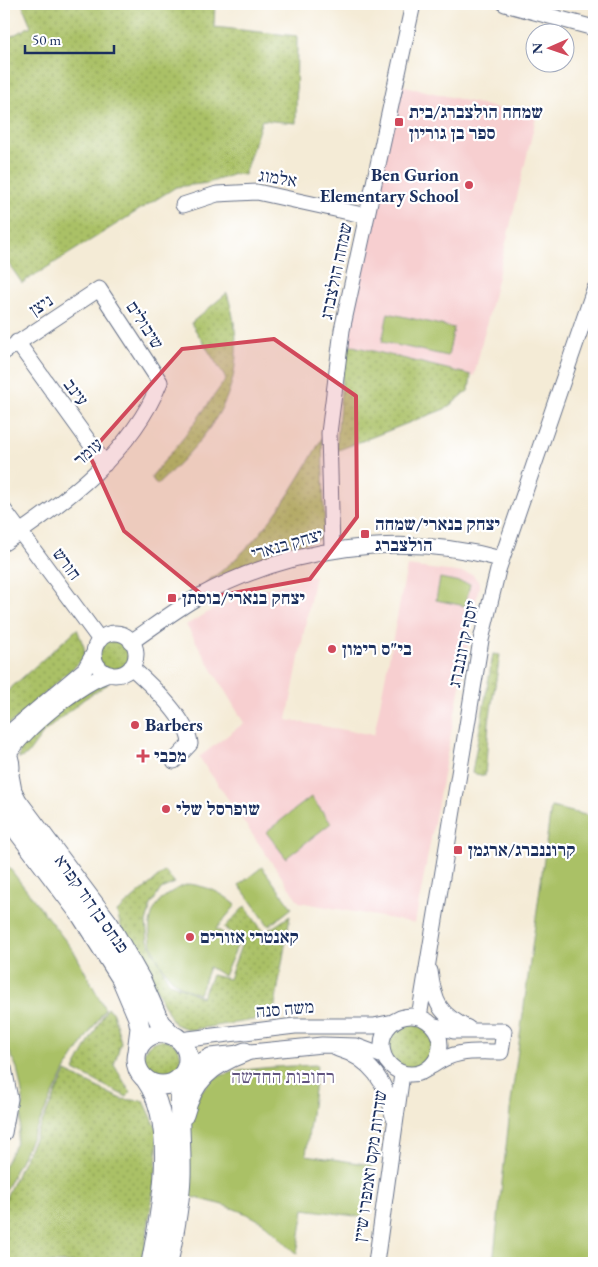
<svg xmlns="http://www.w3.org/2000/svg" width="598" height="1267" font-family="'EB Garamond','Frank Ruhl Libre',serif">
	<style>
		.built { fill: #f7cfd0 }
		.green { fill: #aac166; stroke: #627862 }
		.park { fill: url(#park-dots); stroke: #627862 }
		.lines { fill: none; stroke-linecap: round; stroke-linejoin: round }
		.minor-casing { stroke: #677188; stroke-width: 17 }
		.major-casing { stroke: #677188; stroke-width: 21 }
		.minor { stroke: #fff; stroke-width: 15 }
		.major { stroke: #fff; stroke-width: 19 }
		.marked { fill: #d1495b; fill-opacity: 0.2; stroke: #d1495b; stroke-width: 4; stroke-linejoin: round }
		.poi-dot { fill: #d1495b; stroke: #fff; stroke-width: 2 }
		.labels { text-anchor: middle; stroke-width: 4.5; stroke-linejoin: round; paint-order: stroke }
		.poi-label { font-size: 18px; font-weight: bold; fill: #1b2f5e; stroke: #fff; text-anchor: start }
		.street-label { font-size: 18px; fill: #1b2f5e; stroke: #fff }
		.neighbourhood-label { font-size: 19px; fill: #60537f; stroke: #fff }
	</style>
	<defs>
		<pattern id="park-dots" width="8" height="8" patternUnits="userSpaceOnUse" patternTransform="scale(1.25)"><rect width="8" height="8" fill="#aac166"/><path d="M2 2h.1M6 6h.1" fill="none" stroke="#8a9d57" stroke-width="1.8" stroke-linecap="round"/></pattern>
	</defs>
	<rect width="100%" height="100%" fill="#fff"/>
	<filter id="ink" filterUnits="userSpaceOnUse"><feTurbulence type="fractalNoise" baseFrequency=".02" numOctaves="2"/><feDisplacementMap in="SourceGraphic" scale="10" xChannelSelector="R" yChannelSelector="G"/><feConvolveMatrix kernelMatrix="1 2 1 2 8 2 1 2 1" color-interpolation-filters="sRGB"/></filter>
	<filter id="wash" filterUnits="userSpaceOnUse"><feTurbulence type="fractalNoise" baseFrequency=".0096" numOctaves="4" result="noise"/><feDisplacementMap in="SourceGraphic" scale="20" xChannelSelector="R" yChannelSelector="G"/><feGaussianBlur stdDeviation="1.12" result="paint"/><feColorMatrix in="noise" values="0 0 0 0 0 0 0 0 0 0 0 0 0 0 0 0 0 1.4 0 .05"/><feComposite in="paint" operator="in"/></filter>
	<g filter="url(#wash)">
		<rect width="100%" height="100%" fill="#f4ebd6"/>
		<path class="built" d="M401,85L536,118L474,376L339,343Z
			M407,566L472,574L479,582V586L415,923L299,902L199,757L244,723L186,625L212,610L250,593L315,575L287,720L374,735Z"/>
		<path class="green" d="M388,313L454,328L448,356L382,342Z
			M440,578L470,584L465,606L436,600Z
			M311,797L331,823L286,858L266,832Z
			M551,807L594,817V1263H493L511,1102Z
			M4,861L75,953L105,1009L67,1067L4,1193V1167L16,1143L20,1128L23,1098L17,1068L4,1040Z
			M262,867L292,908L269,926L239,885Z
			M189,884C209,887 221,892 236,905L216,929L239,942L224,976L209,967L199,994C192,991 181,988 175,982C141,948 137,900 189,884Z
			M317,1065L306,1155L372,1165L362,1217L304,1209L297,1254C285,1245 273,1229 262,1222C239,1208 213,1202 187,1196C188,1174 185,1149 189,1127C192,1111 198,1090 212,1080C230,1067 294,1066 317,1065Z"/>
		<path class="park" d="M22,4H215L214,27L297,36L296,123L262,120L244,175L235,174L208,183L176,187L22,283L4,257V40L31,26Z
			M227,293C254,381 219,427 157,485L151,477L185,436L226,379L191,323Z
			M345,344L471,375L469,390L447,408L336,451Z
			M322,438L325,537L250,562L205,583C259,547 291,494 322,438Z
			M77,629L84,647L85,657L17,719L4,727V694Z
			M98 654a17 17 0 1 1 34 0a17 17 0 1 1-34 0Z
			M493,654L500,655L489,722L485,776L472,773Z
			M101,684H108L84,699L44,732L27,755L19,759L20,742L82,690Z
			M165,871L175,883L161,889L151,905L146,923L148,940L169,982L202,997L212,975L229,979L243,940L224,928L245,906L264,933L290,916L273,1017L190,1030L174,1024L153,983L123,934L117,912Z
			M107,1008L113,1013L121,1042L114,1065L130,1092L127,1097L74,1070Z
			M386 1045a25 25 0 1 1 50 0a25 25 0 1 1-50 0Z
			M143 1059a19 19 0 1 1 38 0a19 19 0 1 1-38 0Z
			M66,1072L121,1099L144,1101L158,1131L156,1173L143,1263H4V1201Z"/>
	</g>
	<g filter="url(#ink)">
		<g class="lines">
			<g class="minor-casing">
				<path id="minor" d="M505,4L594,28
					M183,205L217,194L257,192L367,216
					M17,342L105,464
					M4,352L99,289L160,382C132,453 65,502 4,543
					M4,510L100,640
					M332,550L329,433L342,330L413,4
					M94 654a21 21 0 1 1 42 0a21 21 0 1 1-42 0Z
					M131,642C153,627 175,610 198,597C289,547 400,531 501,559
					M131,667C149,683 189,720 190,744L174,761
					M4,737L85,669L94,653
					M8,756C20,732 84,680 110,674
					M430,971C434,1002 439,1015 468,1028
					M382 1045a29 29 0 1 1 58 0a29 29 0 1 1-58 0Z
					M419,1017L481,640L498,570L594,290
					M180,1040L295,1026H374L393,1022
					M338,1049C370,1058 388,1084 393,1116
					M432,1066C455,1049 474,1052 501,1052L504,1031H454L432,1025
					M4,1068L10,1099L4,1133
					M186,1069L210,1056L322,1045L356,1046L383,1056
					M376,1263L402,1074"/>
			</g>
			<g class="major-casing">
				<path id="major" d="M4,750C12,761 12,773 4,784
					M9,775L12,791L17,801L109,924L142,982L160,1023L172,1035
					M4,813L81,915L121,978L138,1018L140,1028L137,1052
					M136 1059a26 26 0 1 1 52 0a26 26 0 1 1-52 0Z
					M146,1080C178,1125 161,1212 151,1263
					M184,1115C193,1079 211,1065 245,1052
					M168,1263C174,1235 180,1205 181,1176C182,1143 177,1110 181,1076"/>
			</g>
			<use href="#minor" class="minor"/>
			<use href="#major" class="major"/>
		</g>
	</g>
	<path class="marked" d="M274,339L356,396L357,517L310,579L206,598L124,531L89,454L182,349Z"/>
	<g class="poi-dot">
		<rect x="394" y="117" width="10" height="10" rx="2.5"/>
		<circle cx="469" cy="185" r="5"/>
		<rect x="360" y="529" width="10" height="10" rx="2.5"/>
		<rect x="167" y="593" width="10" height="10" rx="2.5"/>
		<circle cx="332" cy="649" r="5"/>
		<circle cx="135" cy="725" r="5"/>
		<path d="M140.5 748.5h5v5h5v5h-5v5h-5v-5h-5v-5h5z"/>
		<circle cx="166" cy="809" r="5"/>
		<rect x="453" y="845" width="10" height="10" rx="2.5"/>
		<circle cx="190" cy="937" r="5"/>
	</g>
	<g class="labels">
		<g class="poi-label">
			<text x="409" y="118">שמחה הולצברג/בית<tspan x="409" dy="21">ספר בן גוריון</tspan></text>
			<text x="459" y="181" text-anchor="end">Ben Gurion<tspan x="459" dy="21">Elementary School</tspan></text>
			<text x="375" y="530">יצחק בנארי/שמחה<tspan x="375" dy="21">הולצברג</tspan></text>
			<text x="182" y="604">יצחק בנארי/בוסתן</text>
			<text x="342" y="655">בי"ס רימון</text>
			<text x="145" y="731">Barbers</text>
			<text x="154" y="762">מכבי</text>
			<text x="176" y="815">שופרסל שלי</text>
			<text x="468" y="856">קרוננברג/ארגמן</text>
			<text x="200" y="943">קאנטרי אזורים</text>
		</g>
		<g class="street-label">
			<text transform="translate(278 178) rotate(9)" y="6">אלמוג</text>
			<text transform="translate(336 271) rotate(-78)" y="6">שמחה הולצברג</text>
			<text transform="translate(41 305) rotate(-33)" y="6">ניצן</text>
			<text transform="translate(145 325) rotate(57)" y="6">שיבולים</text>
			<text transform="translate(76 392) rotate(54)" y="6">עינב</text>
			<text transform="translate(88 452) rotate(-42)" y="6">עומר</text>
			<text transform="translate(287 544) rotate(-16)" y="6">יצחק בנארי</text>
			<text transform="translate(67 564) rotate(54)" y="6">חורש</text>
			<text transform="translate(463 644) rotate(-78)" y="6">יוסף קרוננברג</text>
			<text transform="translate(92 904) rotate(55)" y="6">פנחס בן דוד קפרא</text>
			<text transform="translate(285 1009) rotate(-5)" y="6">משה סנה</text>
			<text transform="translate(370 1166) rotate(-82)" y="6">שדרות מקס ואמפרו שיין</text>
		</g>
		<g class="neighbourhood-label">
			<text x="283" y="1083">רחובות החדשה</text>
		</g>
	</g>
	<rect width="598" height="1267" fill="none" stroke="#fff" stroke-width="20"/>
	<g transform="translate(550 48) rotate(268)"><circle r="24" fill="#ffffff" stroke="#a4acbf"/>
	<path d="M0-4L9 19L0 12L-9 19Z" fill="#d1495b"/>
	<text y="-8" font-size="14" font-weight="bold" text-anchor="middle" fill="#1b2f5e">N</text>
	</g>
	<path d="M25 45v8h89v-8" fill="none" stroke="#1b2f5e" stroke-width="2.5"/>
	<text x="32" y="45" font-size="15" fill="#1b2f5e" stroke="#ffffff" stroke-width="4" paint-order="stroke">50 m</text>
</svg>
